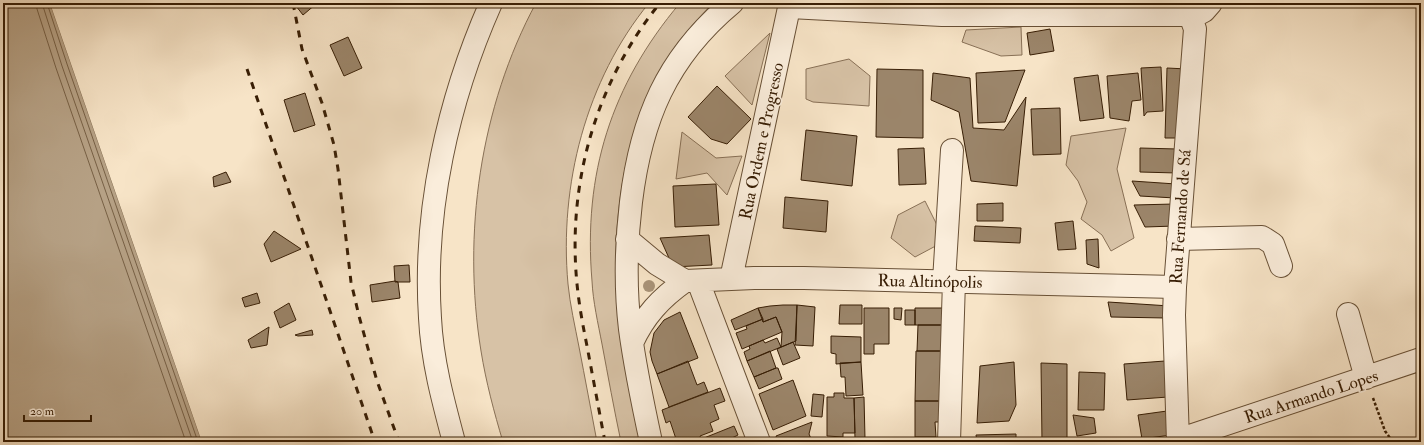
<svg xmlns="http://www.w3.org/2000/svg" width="1424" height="445" font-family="'IM FELL Double Pica',serif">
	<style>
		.green { fill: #d7c2a6; stroke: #887056 }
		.water { fill: #b6a185; stroke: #846d52 }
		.pier { fill: #f7e4c7 }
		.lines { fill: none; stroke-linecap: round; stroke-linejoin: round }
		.shore { stroke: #776045; stroke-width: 1 }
		.building { fill: #9b856a; stroke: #381e05 }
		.minor-casing { stroke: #685036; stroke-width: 24 }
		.path { stroke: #381e05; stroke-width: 2.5; stroke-dasharray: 3 2; stroke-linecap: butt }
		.minor { stroke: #faeddb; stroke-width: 22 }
		.rail { stroke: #381e05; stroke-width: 3; stroke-dasharray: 7 7; stroke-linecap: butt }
		.tree { fill: #a89277 }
		.labels { text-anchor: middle; stroke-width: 3.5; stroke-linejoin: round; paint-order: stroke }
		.street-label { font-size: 17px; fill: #381e05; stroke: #faeddb }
	</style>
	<rect width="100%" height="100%" fill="#f7e4c7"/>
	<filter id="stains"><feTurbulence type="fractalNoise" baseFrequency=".005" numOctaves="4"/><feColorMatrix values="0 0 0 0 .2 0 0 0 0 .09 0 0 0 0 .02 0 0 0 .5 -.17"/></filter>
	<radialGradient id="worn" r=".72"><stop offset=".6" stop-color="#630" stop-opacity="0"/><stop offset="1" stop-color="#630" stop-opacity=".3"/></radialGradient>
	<path class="green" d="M536,3H649C586,80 559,185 568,284C570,305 575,326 579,347C585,378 591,410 597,442H503C494,412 486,382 481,351C462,234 480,107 536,3Z
		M680,3H713C693,24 673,46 659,72C633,121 621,174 617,229C616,245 615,261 616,277C617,295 622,314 625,331C631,368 637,405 643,442H621C614,409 608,376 602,344C598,323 593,302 592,281C583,174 611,85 680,3Z
		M1021,27L1022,55L1001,56L962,42L966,30Z
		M770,33L752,105L725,76Z
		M849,59L870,76L869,106L813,102L806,99V69Z
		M1126,128L1117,169L1134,238L1111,251L1102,235L1081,219L1087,202L1078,181L1066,165L1071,136Z
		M682,132L716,158L742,156L727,195L707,173L676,179Z
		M925,201L945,241L915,257L891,238L898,215Z"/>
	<path class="water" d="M3,3H50L202,442H3Z"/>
	<path class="pier" d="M50,3H52L204,442H202Z"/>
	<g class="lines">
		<path class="shore" d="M36,3L37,9L56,68L186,442
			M42,3L62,66L193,442
			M47,3L67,64L198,442"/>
	</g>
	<path class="building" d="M300,3H316V4L303,15L296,6Z
		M1050,29L1054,51L1030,55L1027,33Z
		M348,37L362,68L344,76L330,45Z
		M1161,67L1163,111L1147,112L1144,116L1141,68Z
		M1167,68L1187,69L1185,138H1165Z
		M877,69L923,70V138L876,137Z
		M1025,70L1005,122L978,123L976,73Z
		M933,73L970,78L973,128L1004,130L1026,97L1017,186L971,181L959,112L931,100Z
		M1138,73L1141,100L1132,101L1129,121L1110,118L1107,76Z
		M1098,75L1104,118L1080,121L1074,78Z
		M717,86L751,119L727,144L711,139L688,117Z
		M305,93L315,125L294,132L284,100Z
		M1060,108L1061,154L1033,155L1031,109Z
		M806,130L857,136L852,186L801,180Z
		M924,148L926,184L899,185L898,149Z
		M1140,148L1177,149V173L1140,172Z
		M226,172L231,182L214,187L213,177Z
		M1132,181L1176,184L1175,198L1140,196Z
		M716,184L719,225L675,227L673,186Z
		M785,197L828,201L826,232L783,228Z
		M1003,203V221H977V204Z
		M1174,204L1175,226L1145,227L1134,205Z
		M1073,221L1076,249L1058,250L1055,223Z
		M975,226L1021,228L1020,243L974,241Z
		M274,231L301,249L271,262L264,244Z
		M709,235L712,265L673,267L660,238Z
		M1098,239L1099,268L1087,264L1086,240Z
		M409,265L410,282H395L394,266Z
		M395,281L398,282L400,298L372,302L370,285Z
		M257,293L260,303L245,307L242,298Z
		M1108,302L1170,306L1166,318L1111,317Z
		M289,303L296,320L280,328L274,312Z
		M783,305H797L796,341L781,347L782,332L776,317L763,322L758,308L770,306Z
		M797,305L815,307L813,346L795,345Z
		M840,305H862V324H839Z
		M758,308L763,319L735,330L731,320Z
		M864,308H889V344H874V354H864Z
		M894,308H902L901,320L894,319Z
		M915,308H943L942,325H915Z
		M905,310H915V325H905Z
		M680,312L698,358L657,374L652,361L650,352L654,333L664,320Z
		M776,317L782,332L742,349L736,333L747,329L746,326L763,319V322Z
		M918,325H946V351H917Z
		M269,327L267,345L251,348L248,340Z
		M312,330L313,335L298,336L295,335Z
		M831,336L861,337V362L836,364V354L831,353Z
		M777,338L781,347L747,361L744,352L750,349L749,346L763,340L765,343Z
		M793,342L800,358L783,365L777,349Z
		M770,351L776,368L754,377L747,361Z
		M916,351H945V401H915Z
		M688,361L697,385L704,382L708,392L669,407L657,374Z
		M1165,361L1168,397L1127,400L1124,364Z
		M861,362L863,395L846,396L845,377H841L840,363Z
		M1014,362L1016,405L1009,421L977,423L980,366Z
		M1041,363L1067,364V442H1042Z
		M776,368H778L782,379L759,389L754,377Z
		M1079,372L1105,373L1104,410H1078Z
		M793,380L806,416L773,430L759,394Z
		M720,388L725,401L714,405L719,419L710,423L713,431L700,436L701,439L694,442H677L670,421L666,423L662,410Z
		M834,393H844V398H854L855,433H843V437L827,436V397H834Z
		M813,394L824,395L822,417L811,416Z
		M864,397L865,439H855L854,398Z
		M915,401H944V422H935L936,437H915Z
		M1167,411L1171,435L1142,439L1138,415Z
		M1073,415L1094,418L1096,433L1077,436Z
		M812,422L809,434L812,441L819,438L821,442H778L776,436Z
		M734,426L738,435L730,439L732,442H694Z
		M1016,434V442H977L976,435Z
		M394,438L395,442H383Z
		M859,439L860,442L824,441L829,440Z"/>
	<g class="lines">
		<g class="minor-casing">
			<path id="minor" d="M790,7L942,15H1184L1191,18
				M1191,18L1204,11L1211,3
				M627,239L657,264L685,281L754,278H804L1175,287
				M1178,239L1262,237L1273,244L1281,266
				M731,279L790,3
				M698,281L759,442
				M944,281L952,150
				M1348,314L1366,378
				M632,343C644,316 661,298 685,281
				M1178,440L1421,359
				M454,442C443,401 432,360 430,318C423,211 448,100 491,3
				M651,442C643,405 635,367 630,329C625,287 626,244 631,202C641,120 666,58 732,3
				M949,442L954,281
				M1178,442L1174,315L1175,287L1195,29L1191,18"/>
		</g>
		<path class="path" d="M1373,398L1385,431L1393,442"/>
		<use href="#minor" class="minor"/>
		<path class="rail" d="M293,3L302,49L322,103L334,145L338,169L351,282L359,316L377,381L399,442
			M247,69L375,442
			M605,442C599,410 593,378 587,346C583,326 579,305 577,284C567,183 596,82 660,3"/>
	</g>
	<circle class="tree" cx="649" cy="286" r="6"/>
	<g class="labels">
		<g class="street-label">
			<text transform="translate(761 141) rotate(-78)" y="6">Rua Ordem e Progresso</text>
			<text transform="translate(1180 217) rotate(-86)" y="6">Rua Fernando de Sá</text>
			<text transform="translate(930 281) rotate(1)" y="6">Rua Altinópolis</text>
			<text transform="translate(1311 396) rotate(-18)" y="6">Rua Armando Lopes</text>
		</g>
	</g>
	<rect width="1424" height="445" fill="none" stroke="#f7e4c7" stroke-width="16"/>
	<rect x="4" y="4" width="1416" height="437" fill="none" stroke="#381e05" stroke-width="2"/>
	<rect x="8" y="8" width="1408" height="429" fill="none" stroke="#381e05"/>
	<path d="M24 415v6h67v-6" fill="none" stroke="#381e05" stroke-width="2"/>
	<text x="30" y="415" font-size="12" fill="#381e05" stroke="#faeddb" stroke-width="3" paint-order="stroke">20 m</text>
	<rect width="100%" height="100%" filter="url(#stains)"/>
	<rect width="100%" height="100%" fill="url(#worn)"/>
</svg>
